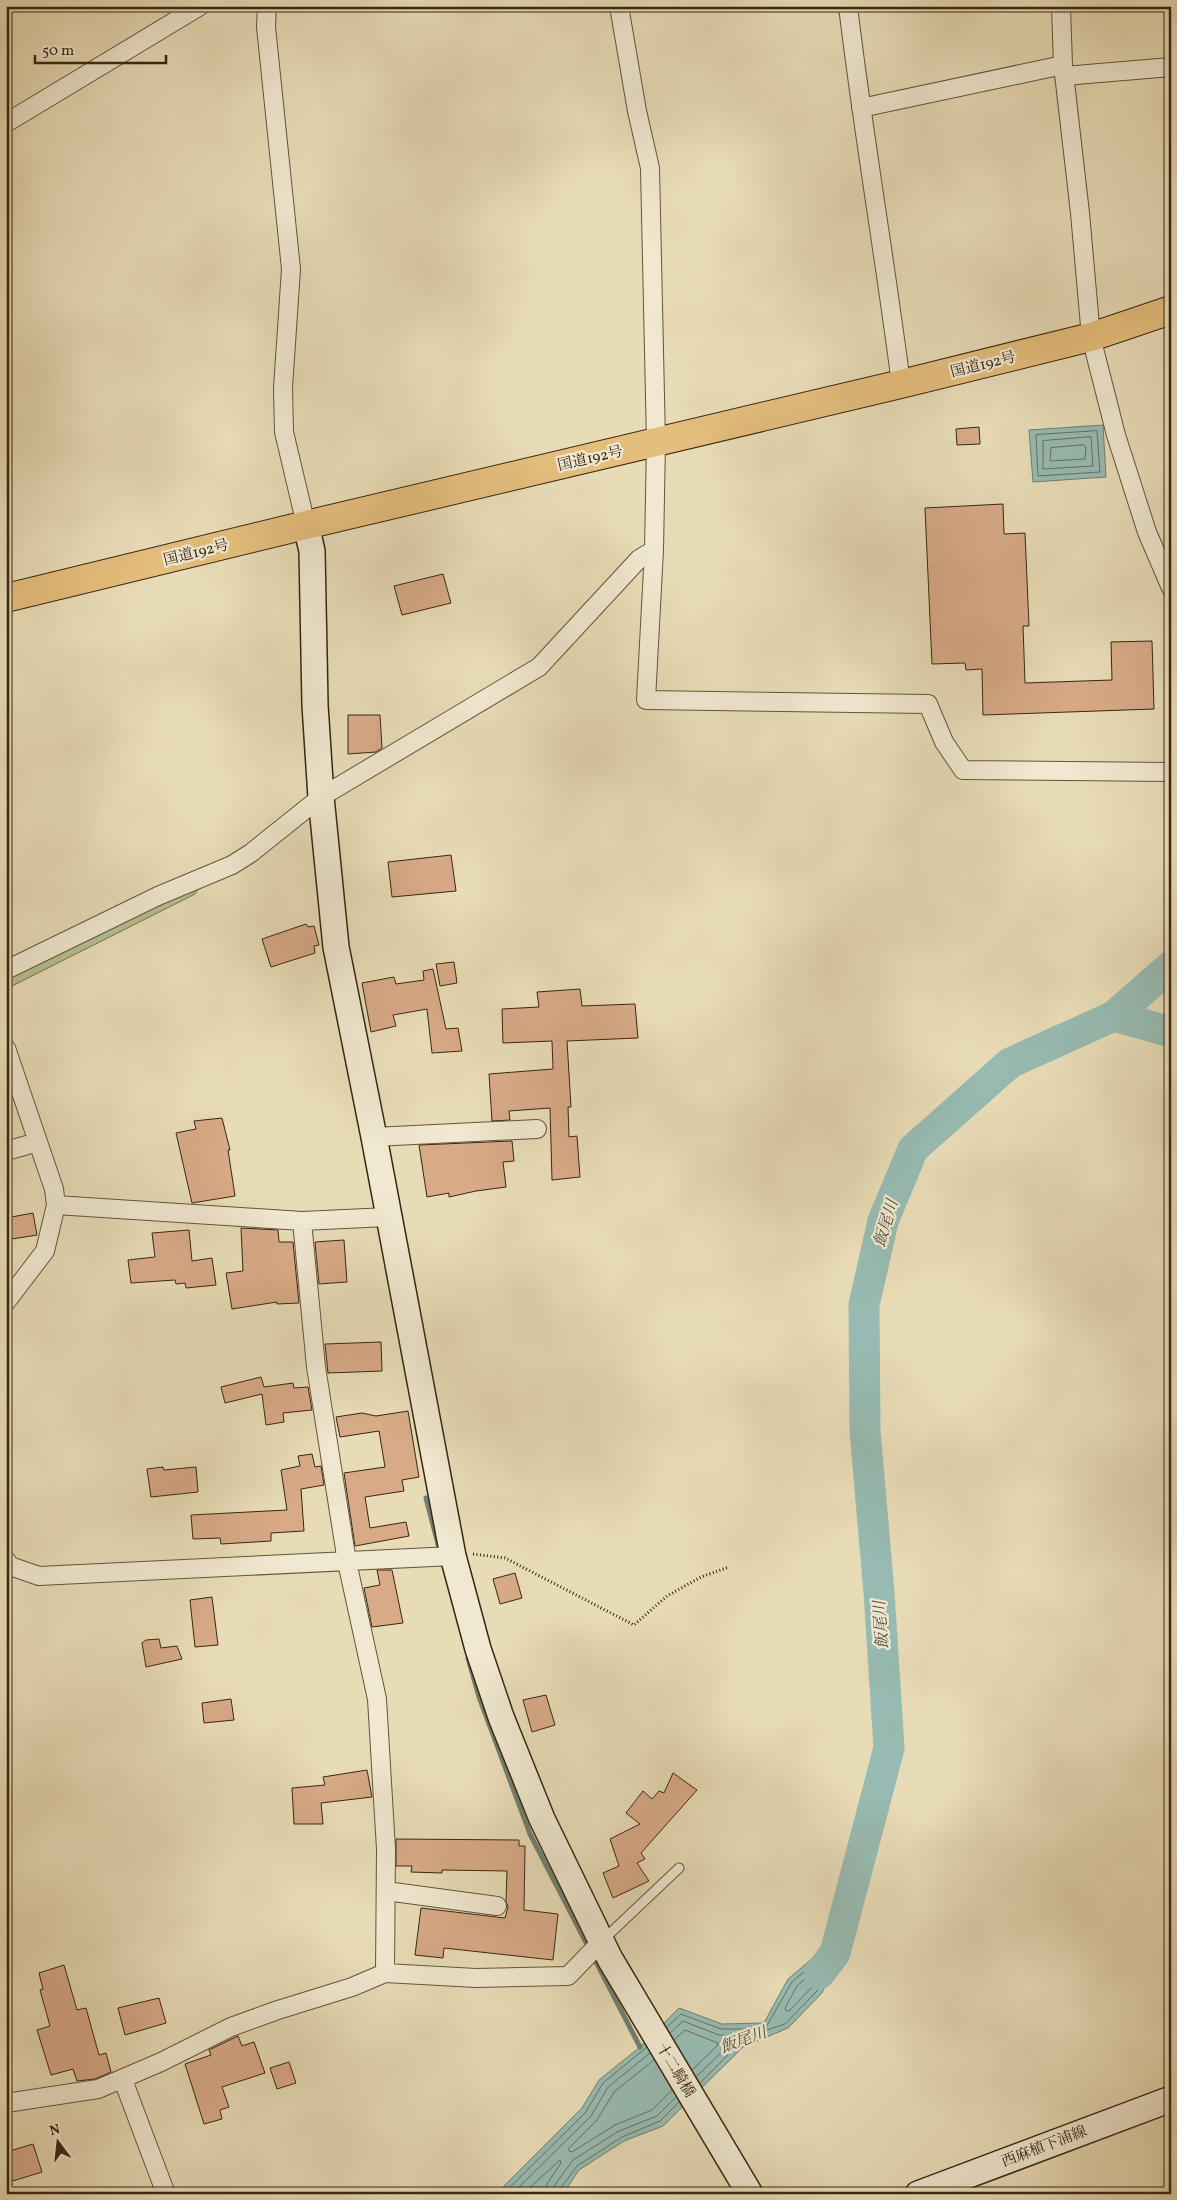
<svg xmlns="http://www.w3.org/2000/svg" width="1177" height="2200" font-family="Vollkorn,'Noto Serif JP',serif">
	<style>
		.green { fill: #b4c08f; stroke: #767351 }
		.water { fill: #97bbb2; stroke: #717f72 }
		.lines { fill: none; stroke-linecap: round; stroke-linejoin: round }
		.shore { stroke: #687062; stroke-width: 1 }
		.stream { stroke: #717f72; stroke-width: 5 }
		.river { stroke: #97bbb2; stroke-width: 31 }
		.building { fill: #d8aa88; stroke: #382613 }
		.lane-casing { stroke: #64543c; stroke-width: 11 }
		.street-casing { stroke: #64543c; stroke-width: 20 }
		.secondary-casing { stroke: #382613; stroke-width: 28 }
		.highway-casing { stroke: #382613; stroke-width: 30 }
		.path { stroke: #382613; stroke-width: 3; stroke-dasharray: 1 2.5; stroke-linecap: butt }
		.lane { stroke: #f0e8d0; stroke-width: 9 }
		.street { stroke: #f0e8d0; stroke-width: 18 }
		.secondary { stroke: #f0e8d0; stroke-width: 25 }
		.highway { stroke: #e4be7c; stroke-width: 28 }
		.labels { text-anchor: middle; stroke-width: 4.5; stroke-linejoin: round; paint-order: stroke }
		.street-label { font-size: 15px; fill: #382613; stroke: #f0e8d0 }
		.water-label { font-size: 16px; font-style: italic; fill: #504b3b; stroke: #f0e8d0 }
	</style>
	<rect width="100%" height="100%" fill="#e8dcb7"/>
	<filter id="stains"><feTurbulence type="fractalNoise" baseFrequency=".004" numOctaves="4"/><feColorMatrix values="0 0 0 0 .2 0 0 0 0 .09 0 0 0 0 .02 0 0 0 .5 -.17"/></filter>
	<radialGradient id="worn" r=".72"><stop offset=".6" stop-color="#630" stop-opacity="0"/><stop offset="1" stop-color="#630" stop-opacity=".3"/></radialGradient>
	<path class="green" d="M200,885L195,894L6,989V976Z"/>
	<path class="water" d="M1103,425L1106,477L1033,482L1029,430Z
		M846,1930L822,1993L788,2028L743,2047L663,2126L624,2141L579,2170L563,2194H496L582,2108L599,2080L640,2047L679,2008L722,2024L764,2023L788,1979Z"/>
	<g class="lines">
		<path class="shore" d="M1097,431L1100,472L1038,476L1036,435Z
			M1091,437L1093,466L1043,469V441Z
			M1084,445L1086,447L1085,459L1050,461L1051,448Z
			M827,1953H830L831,1956L817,1991L785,2024L767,2030L766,2027L792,1982Z
			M813,1973L816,1975L812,1987L789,2011H786L785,2008L797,1986Z
			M667,2027L681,2014L721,2029H766L765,2032L740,2043L700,2083
			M670,2033L683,2021L719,2035L735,2036V2039L696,2077
			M674,2040L685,2030L718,2043L717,2046L692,2070
			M654,2060L614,2092L597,2120L569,2148V2151L572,2152L615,2125L652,2110L672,2090
			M503,2194L586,2112L603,2083L647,2047
			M512,2194L591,2116L608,2087L650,2053
			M523,2194L560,2160L561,2163L547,2184L545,2194
			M553,2194L554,2186L573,2160L619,2131L657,2116L676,2097
			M559,2194L560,2189L577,2166L622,2137L660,2121L679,2102"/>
		<path class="stream" d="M426,1498L439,1548
			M468,1658L479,1697L530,1834L640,2047"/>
		<path class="river" d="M1114,1016L1171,1032
			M819,1974L835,1953L889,1748L879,1592L865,1431L864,1305L883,1221L913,1149L1010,1063L1114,1016L1171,966"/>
	</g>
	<path class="building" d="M979,427L980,444L957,445L956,429Z
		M1003,504L1004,534L1025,533L1029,626H1023L1025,683L1112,680L1111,642L1152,641L1154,709L983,715L982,669L966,670L965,663L932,664L925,508Z
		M443,574L451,603L402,615L394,586Z
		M348,715H380L382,748L376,752L348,754Z
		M451,855L456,891L392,897L388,862Z
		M306,924L308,927L314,926L319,945L314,946L315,953L271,967L262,939Z
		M454,962L457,983L440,986L436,964Z
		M433,969L446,1029L458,1028L462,1051L432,1053L427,1009L393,1015L396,1026L371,1032L362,983L394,977L396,984L424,980L423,971Z
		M580,989L582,1006L635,1004L638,1038L567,1041L571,1107H568L569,1137L577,1136L580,1177L552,1180L550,1108L509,1111L510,1120L492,1121L489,1074L553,1069L552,1041L503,1043L502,1009L539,1007L537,992Z
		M222,1118L230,1150H228L235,1196L192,1203L176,1133L196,1129L194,1121Z
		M512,1141L514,1161L503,1162L506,1187L476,1191L449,1197V1193L427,1197L419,1145Z
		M33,1213L37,1235L6,1240V1218Z
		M241,1228L278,1230L279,1242H293L299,1303L277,1304V1302L232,1309L226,1273L243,1271Z
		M189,1230L192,1261L212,1258L216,1285L186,1288L185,1283L176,1284L175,1280L131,1283L128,1260L155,1257L152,1233Z
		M344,1240L347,1282L319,1284L315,1242Z
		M381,1342L382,1371L328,1373L325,1344Z
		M261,1377L264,1387L293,1383L294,1388L308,1387L312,1410L283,1413L284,1422L266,1425L262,1394L225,1403L221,1387Z
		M408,1411L419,1477L402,1480L404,1491L365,1497L370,1528L406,1522L409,1536L355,1546L344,1473L385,1467L379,1431L340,1437L336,1417L362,1413L376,1416Z
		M312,1454L315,1467L321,1466L324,1485L301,1489L304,1531L271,1533V1541L221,1544L220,1538L193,1539L191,1515L287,1510L281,1470L300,1466L298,1456Z
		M163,1467L164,1470L196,1467L198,1492L151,1497L147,1469Z
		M377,1570H392L403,1623L372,1627L364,1588L380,1585Z
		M515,1573L522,1598L500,1604L493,1579Z
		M212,1597L218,1645L195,1647L190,1600Z
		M159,1639L161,1648L177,1646L182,1659L146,1667L142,1643L146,1640Z
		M546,1695L555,1725L532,1732L523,1700Z
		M231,1699L234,1720L204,1723L202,1703Z
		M367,1770L372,1797L321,1803L323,1824H294L292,1788L325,1785L323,1777Z
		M673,1773L697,1790L641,1853L645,1859L637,1863L649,1881L613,1898L603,1873L619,1866L610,1839L640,1824L626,1813L643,1791L652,1799L659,1791L664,1793Z
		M396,1839L519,1840V1846H525L524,1910L558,1914L553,1960L444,1948L443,1958L415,1955L421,1908L505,1918L508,1907L506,1901L507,1871L442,1870V1873L411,1872L412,1866H396Z
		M64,1965L77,2010L86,2008L99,2055L106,2053L111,2072L95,2079L77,2081L73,2069L51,2075L37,2030L50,2026L40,1990L43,1989L39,1973Z
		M159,1998L166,2023L125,2035L118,2008Z
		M238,2036L242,2046L254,2042L265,2073L222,2087L229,2107L220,2110L222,2119L204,2124L185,2064L211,2055L209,2050Z
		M289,2062L296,2083L277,2089L270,2068Z
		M33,2144L42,2172L6,2183V2152Z"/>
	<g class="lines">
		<g class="lane-casing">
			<path id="lane" d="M603,1940L679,1868"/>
		</g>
		<g class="street-casing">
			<path id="street" d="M267,6L266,27L291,269L283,388L284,432L306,525
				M848,6C863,133 885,258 901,384
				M1061,6L1063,65L1080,213L1091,337L1116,435L1147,532L1171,588
				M1064,76L1171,67
				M861,108L1063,65
				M6,123L200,6
				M654,550L646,700L928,704L944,742L963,770L1171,772
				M6,970L158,896L232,865L251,853L321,797L539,667L639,559L654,550L656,442L650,168L637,111L619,6
				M6,1048L54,1189L56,1205L45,1251L6,1302
				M374,1137L537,1129
				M6,1151L38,1142
				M56,1205L302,1221L388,1217
				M302,1221L316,1367L347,1562L377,1699L386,1849L385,1973
				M6,1560L10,1566L39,1576L453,1556
				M386,1891L497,1906
				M123,2080L166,2194
				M6,2103L98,2089L161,2062L231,2027L278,2010L352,1987L385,1973L476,1978L568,1976L601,1942"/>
		</g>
		<g class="secondary-casing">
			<path id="secondary" d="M306,525L312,551L315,705L321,797L336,947L374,1137L453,1556L478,1649L501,1717L542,1819L610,1959L750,2194
				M918,2194L1171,2099"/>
		</g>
		<g class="highway-casing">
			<path id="highway" d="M6,598L306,525L901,384L1091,337L1171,310"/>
		</g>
		<path class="path" d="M473,1554L505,1558L634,1625L667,1596L701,1577L729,1567"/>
		<use href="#lane" class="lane"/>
		<use href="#street" class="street"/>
		<use href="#secondary" class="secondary"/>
		<use href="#highway" class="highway"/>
	</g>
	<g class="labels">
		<g class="street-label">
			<text transform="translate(983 364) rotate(-14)" y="5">国道192号</text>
			<text transform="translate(590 458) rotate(-13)" y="5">国道192号</text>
			<text transform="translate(196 552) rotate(-14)" y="5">国道192号</text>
			<text transform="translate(676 2070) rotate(59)" y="5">十二騎橋</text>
			<text transform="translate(1044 2146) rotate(-21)" y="5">西麻植下浦線</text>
		</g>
		<g class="water-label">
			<text transform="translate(885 1223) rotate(-73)" y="6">飯尾川</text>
			<text transform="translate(880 1625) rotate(-94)" y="6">飯尾川</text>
			<text transform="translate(743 2039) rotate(-20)" y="6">飯尾川</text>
		</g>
	</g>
	<rect width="1177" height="2200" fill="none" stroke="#e8dcb7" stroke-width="25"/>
	<rect x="8" y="8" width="1162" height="2185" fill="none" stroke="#382613" stroke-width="2.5"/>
	<rect x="12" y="12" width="1152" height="2175" fill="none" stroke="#382613"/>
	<g transform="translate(58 2142) rotate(345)" stroke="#f0e8d0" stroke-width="4" paint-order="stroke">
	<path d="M0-4L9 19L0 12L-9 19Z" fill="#382613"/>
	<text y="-8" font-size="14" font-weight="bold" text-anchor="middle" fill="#382613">N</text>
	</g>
	<path d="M35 55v8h131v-8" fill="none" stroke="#382613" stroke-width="2.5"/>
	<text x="42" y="55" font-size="15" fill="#382613" stroke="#f0e8d0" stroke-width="4" paint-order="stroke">50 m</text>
	<rect width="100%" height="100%" filter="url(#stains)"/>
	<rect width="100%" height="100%" fill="url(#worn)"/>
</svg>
